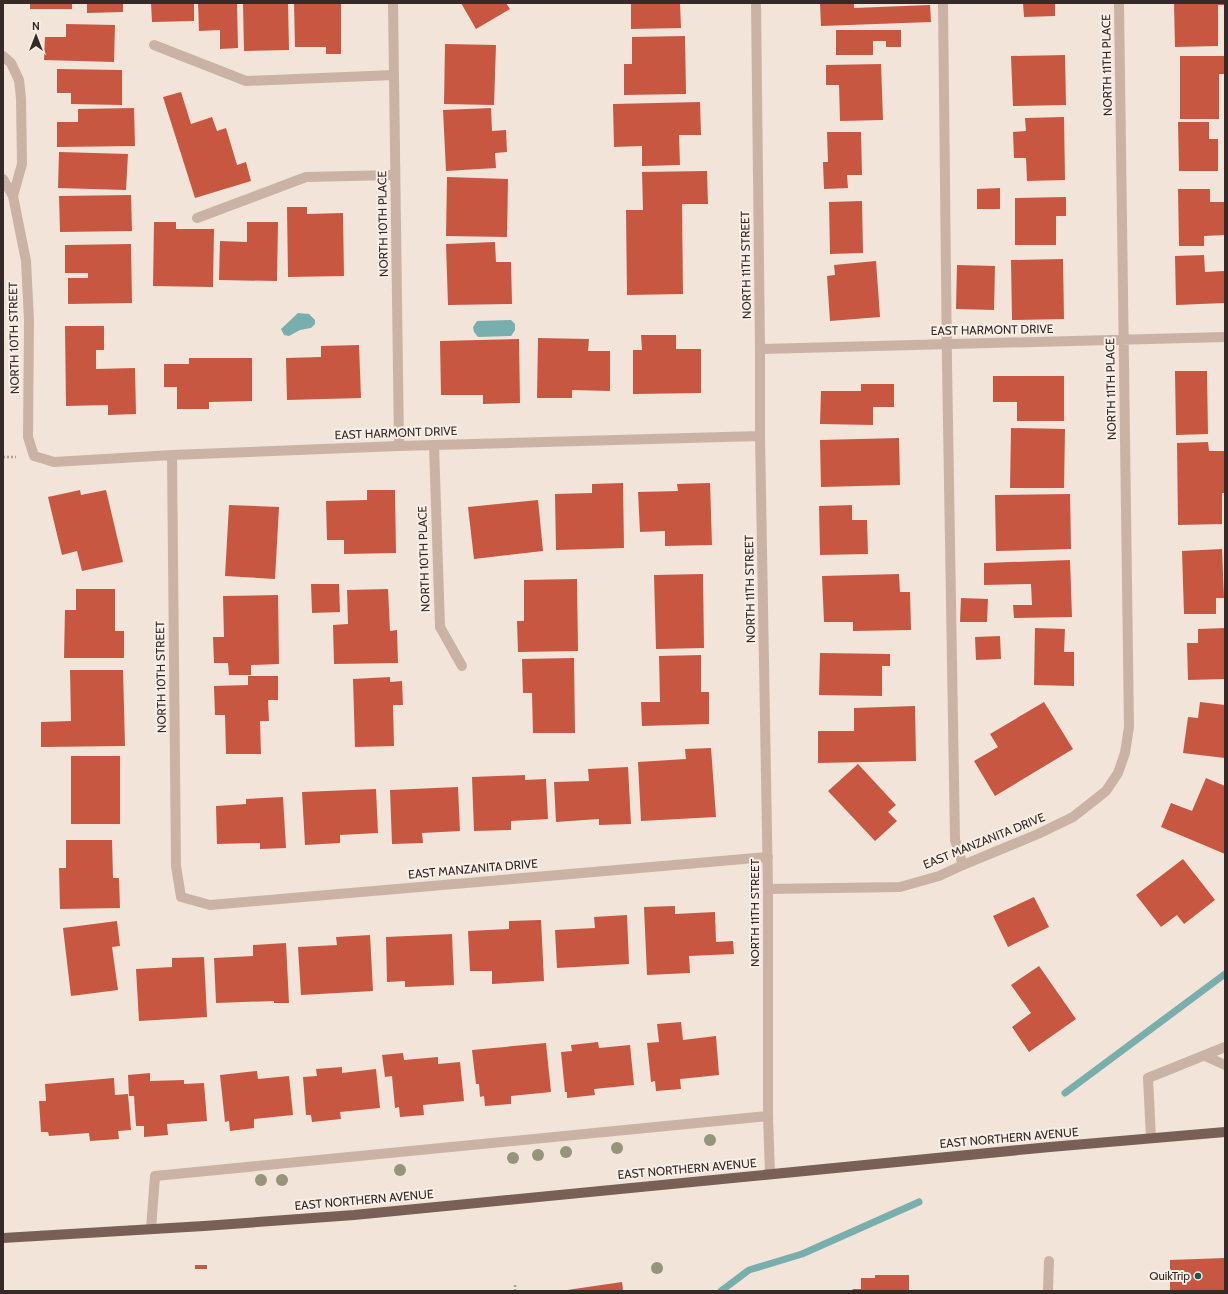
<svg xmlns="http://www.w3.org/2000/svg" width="1228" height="1294" font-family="Cabin,sans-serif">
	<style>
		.water { fill: #78afad }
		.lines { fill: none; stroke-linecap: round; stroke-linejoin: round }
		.stream { stroke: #78afad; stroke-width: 7 }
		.building { fill: #c85741 }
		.path { stroke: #b69d8f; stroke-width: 2.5; stroke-dasharray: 2 2; stroke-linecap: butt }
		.lane { stroke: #cab3a5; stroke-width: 10 }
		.street { stroke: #cab3a5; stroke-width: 10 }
		.primary { stroke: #786057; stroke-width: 10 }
		.tree { fill: #949579 }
		.poi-dot { fill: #1c5757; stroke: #f9efe6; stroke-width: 1.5 }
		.labels { text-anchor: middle; stroke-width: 4; stroke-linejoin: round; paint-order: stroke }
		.street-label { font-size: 12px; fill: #352a27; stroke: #f9efe6 }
		.poi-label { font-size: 12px; fill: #352a27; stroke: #f9efe6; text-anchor: end }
	</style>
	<rect width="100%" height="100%" fill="#f2e4d9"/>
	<path class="water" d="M298,313L309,314L315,320V324L311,328L300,330L289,336L284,335L281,329Z
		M511,320L515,324V330L511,336L478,337L474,332L473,327L477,321Z"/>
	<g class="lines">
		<path class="stream" d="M1065,1093L1225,974
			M721,1291L749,1270L802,1254L919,1202"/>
	</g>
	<path class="building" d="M30,3H72V9H30Z
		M87,3H123V12L87,13Z
		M151,3H194V21L152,22Z
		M198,3H237L238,48L220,49V30L199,31Z
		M243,3H288L289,50L244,51Z
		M294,3H341V54H326V47H295Z
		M461,3H506L510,9L476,29Z
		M631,3H680L681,28L631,29Z
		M820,3H854V8L930,5L931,22L821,26Z
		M1023,3H1055V16L1024,17Z
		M1174,3H1225V5H1218V46L1175,47Z
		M66,24L115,25L114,62L44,60L45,37H66Z
		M836,30H901V47H886V41H873V55H836Z
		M685,36L686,94L624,95V64H632V37Z
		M445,44L496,45L494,105L444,104Z
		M1065,55L1066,105L1013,106L1011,56Z
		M1180,56H1225V74H1219V119H1180Z
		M881,64L883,120L840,121L839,85H826V65Z
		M57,69L122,70V105L71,104V93H57Z
		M181,92L191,124L212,117L217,131L226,128L237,165L246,162L251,181L195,198L163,97Z
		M700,102L701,135H679L680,165L642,166V146L614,147L613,104Z
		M134,108L135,146L57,147V122H78V109Z
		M491,108L492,131L506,130L507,152L495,153L496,168L446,171L443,110Z
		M1064,117L1065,180L1027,181L1026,158H1014L1013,132L1026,131L1025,118Z
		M1178,122H1209V139H1218V171H1179Z
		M827,132H861L862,175H847L848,188L824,189L823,162H828Z
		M59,152L128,154L126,190L58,188Z
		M707,171L708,204H682L683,294L627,295L626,210H643L642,172Z
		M447,177L508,179L507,237L446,236Z
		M1000,188V209H977V189Z
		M1178,189H1210V202H1225V235L1204,236V246H1179Z
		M131,195L132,231L60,232L59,196Z
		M1066,197V216H1056V245H1015V198Z
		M862,201L863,253L830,254L829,202Z
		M287,207H307V214L343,213L344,276L288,277Z
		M154,222H176V229H214L213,287L153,286Z
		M247,222H278L277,281L219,280L220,241L247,242Z
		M495,242L496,262H511L512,304L448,305L446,244Z
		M131,244L132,303L68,304V278H88V273H65V245Z
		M1204,255L1205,272L1224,271L1225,303L1176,305L1175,256Z
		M1063,259L1064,319L1012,320L1011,260Z
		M876,261L880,317L830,321L827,276L835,275L834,265Z
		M957,265L995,266L994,310L956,309Z
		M65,326H104V350H96V369L135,368L136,414L108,415V405L66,406Z
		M641,335H676V349H701V393L633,394V350H642Z
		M538,338L589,339L588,351H610V391L572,390V398H537Z
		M519,339L520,403L483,404V395H441L440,341Z
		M359,345L361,398L287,400L286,358L321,357V346Z
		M189,358H252V401L209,402V409H177V387H164V364H189Z
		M1175,371H1207L1208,434L1176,435Z
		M993,376H1064V421H1017V402H993Z
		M861,384H894V407H873V425L820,424L821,391H861Z
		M1011,428L1065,429L1064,488H1010Z
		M899,438L900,485L821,487L820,440Z
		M1208,442L1209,451H1225V493H1222V524L1178,525L1177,443Z
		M623,483L624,548L556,550L555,494L592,493V484Z
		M710,483L712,545L665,546V531L640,532L638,492L678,491L677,484Z
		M80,490L81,495L106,490L123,562L82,571L77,551L62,555L48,497Z
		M367,490H395L396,553L344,554V540H327L326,501L367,500Z
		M1070,494L1071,549L996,551L995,495Z
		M538,500L543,551L474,559L468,507Z
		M229,505L279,507L275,579L225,576Z
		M852,505V520H867L868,554L820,555L819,506Z
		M1222,549L1224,598H1216V614H1184L1182,551Z
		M1070,560L1072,617L1014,618L1013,605H1032L1031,584L984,585V563Z
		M703,574L704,648L656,649L654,575Z
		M899,574L900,592H910L911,630L853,631V622H824L822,576Z
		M577,579L578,651L518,652L517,621H524V580Z
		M311,584H339L340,612L312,613Z
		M76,589H115V631H124V658H64L65,610H76Z
		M388,589L390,631L397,630L398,663L334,664L333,625L348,624L347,590Z
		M278,595L279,664L251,665V675H229L228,663H214L213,637H224L223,596Z
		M961,598L988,599L987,622H960Z
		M1035,628L1065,629L1064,652H1074V686L1034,685Z
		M1225,628V679L1188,680L1187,643H1198V629Z
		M1000,636L1001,659L976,660L975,637Z
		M820,653L890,654V666H882V696L819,695Z
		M701,655V692H709V724L642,726L641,702H660L659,656Z
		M574,658L575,733H533L532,693H523L522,659Z
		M70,670H123L125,746L41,747V722L71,721Z
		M248,676H278V700H268L269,721H260L261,754H226L225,715H215L214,686L248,685Z
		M390,677V682L402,681L403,705H393L394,746L355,747L353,679Z
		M1044,702L1073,749L995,796L974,761L998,747L990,734Z
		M1200,702L1225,705V758L1183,753L1188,717L1198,718Z
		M915,706L916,761L818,763V731H854V708Z
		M711,748L716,817L641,821L638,762L686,759L685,749Z
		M71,756H120V824H71Z
		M858,764L896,805L888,812L897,821L875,841L828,791Z
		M628,767L631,824L599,825V819L556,822L554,782L589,781L588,769Z
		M525,775V780L546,779L548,819L511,821V830L474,831L472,777Z
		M1206,778L1225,786V854L1161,827L1171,803L1192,811Z
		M458,787L460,831L422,833L423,843L392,844L390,790Z
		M376,789L378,833L340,835V843L305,845L302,792Z
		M283,797L286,848L260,849V843L217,844L216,806L246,804V799Z
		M66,840H112L113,878H119L120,908L60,909L59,868H66Z
		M1183,859L1215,900L1184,924L1177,915L1161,927L1136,895Z
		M1034,897L1049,927L1008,947L993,916Z
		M675,906V914L715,912L716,942L733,941L734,954L689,956L690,973L647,975L644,907Z
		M627,915L629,964L557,968L555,930L595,928L594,917Z
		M541,920L544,981L492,984V971H470L468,931L509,929V921Z
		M117,921L120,946L112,947L118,990L71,996L63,928Z
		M452,934L454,985L405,987V981L387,982L386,937Z
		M370,935L373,991L301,995L298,947L337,945L336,937Z
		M286,943L289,1003H274V1001L216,1003L214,958L253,956V945Z
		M204,957L207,1017L139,1021L136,969L172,967V958Z
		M1039,966L1076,1019L1029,1052L1012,1027L1031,1013L1011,985Z
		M681,1022L683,1040L716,1036L719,1075L680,1079L681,1089L656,1091L655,1081L651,1082L647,1043L659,1042L657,1024Z
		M598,1042L599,1048L630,1045L634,1085L594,1089L595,1095L567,1098V1092H565L561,1052L572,1051L571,1045Z
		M546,1043L551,1092L511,1096V1104L485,1106L484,1096L480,1097L479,1084H476L472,1050Z
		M403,1053L404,1060L438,1057V1064L460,1062L464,1101L423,1105L424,1115L400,1117L399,1107L395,1108L392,1076L385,1077L382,1055Z
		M342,1067V1073L376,1069L380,1108L340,1112L341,1119L312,1122L311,1115H306L303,1077L317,1076L316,1069Z
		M257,1071L258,1079L289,1076L293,1115L254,1119V1128L230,1131L229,1121L225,1122L220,1075Z
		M150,1073V1081L184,1080V1084L204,1083L207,1121L167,1124L168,1135L144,1137V1126H136L134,1096H129L128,1075Z
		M114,1078L115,1095L128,1094L131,1130L118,1131L119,1139L90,1141L89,1133L49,1136L48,1132H41L39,1101H46L45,1084Z
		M1225,1258V1291H1170V1260Z
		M195,1265H207V1269H195Z
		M875,1275H909V1291H851L853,1289H861V1278H875Z
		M622,1282L623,1291H567V1290Z"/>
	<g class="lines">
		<path class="path" d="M3,457H16
			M515,1285V1291"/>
		<path class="lane" d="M943,3L947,363L955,840L963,865
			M1205,1056L1225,1065
			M1151,1138L1148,1078L1225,1047
			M1048,1291L1049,1261"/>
		<path class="street" d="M393,3L399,446
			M756,3L760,349V436L768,889V1116L770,1174
			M154,45L246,81L394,75
			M3,56L11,63L19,80L21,98L22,164L13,196
			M3,179L13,196L26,261L29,320L28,437L34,456L54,462L172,455L399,446L760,436
			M197,218L306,177L395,175
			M760,349L1225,337
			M434,445L440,627L462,666
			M172,455L176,866L181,897L210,905L768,857
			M768,889L900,887L939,876L963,865L1038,834L1073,817L1106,791L1118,773L1125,753L1129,727L1119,3
			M151,1229L155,1176L768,1116"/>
		<path class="primary" d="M3,1238L204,1226L354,1215L1050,1147L1225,1132"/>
	</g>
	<g class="tree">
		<circle cx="710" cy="1140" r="6"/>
		<circle cx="617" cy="1148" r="6"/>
		<circle cx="566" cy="1152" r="6"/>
		<circle cx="538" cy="1155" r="6"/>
		<circle cx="513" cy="1158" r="6"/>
		<circle cx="400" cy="1170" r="6"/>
		<circle cx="261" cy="1180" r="6"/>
		<circle cx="282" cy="1180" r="6"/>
		<circle cx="657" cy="1268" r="6"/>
	</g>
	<circle class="poi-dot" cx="1198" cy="1276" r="4"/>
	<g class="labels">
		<g class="street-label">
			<text transform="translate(1107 65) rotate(-91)" y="4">NORTH 11TH PLACE</text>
			<text transform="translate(383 224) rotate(-91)" y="4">NORTH 10TH PLACE</text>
			<text transform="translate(746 265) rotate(-91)" y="4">NORTH 11TH STREET</text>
			<text transform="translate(992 330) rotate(-1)" y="4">EAST HARMONT DRIVE</text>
			<text transform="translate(14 338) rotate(-91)" y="4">NORTH 10TH STREET</text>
			<text transform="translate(1111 389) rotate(-91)" y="4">NORTH 11TH PLACE</text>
			<text transform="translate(396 433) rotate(-2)" y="4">EAST HARMONT DRIVE</text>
			<text transform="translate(424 559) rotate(-92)" y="4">NORTH 10TH PLACE</text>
			<text transform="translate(750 589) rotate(-91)" y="4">NORTH 11TH STREET</text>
			<text transform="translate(161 677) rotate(-91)" y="4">NORTH 10TH STREET</text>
			<text transform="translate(984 841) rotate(-22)" y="4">EAST MANZANITA DRIVE</text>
			<text transform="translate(473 869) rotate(-5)" y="4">EAST MANZANITA DRIVE</text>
			<text transform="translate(755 913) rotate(-90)" y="4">NORTH 11TH STREET</text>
			<text transform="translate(1009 1138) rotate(-5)" y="4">EAST NORTHERN AVENUE</text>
			<text transform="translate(687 1169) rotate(-5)" y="4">EAST NORTHERN AVENUE</text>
			<text transform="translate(364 1200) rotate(-5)" y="4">EAST NORTHERN AVENUE</text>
		</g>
		<g class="poi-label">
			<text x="1190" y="1280">QuikTrip</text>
		</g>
	</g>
	<rect width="1228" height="1294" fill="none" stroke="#352a27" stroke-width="8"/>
	<g transform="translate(36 36)" stroke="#f9efe6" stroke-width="3" paint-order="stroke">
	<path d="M0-3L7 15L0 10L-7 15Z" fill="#352a27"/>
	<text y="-6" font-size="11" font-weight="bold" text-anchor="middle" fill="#352a27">N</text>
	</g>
</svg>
